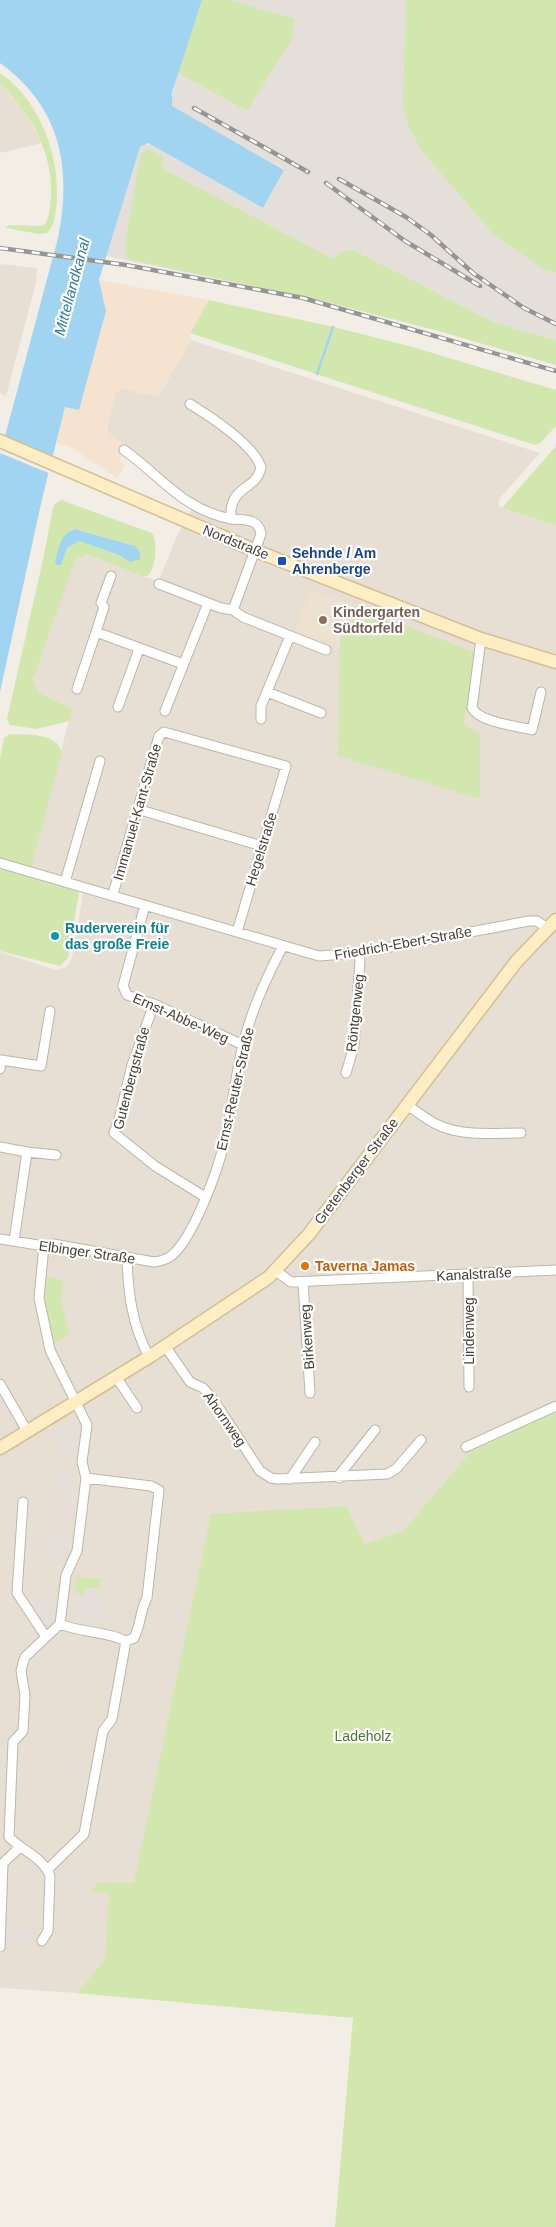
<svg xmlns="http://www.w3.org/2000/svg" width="556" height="2227" font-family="Arial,sans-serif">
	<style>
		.residential { fill: #e7dfd3 }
		.commercial { fill: #f5e3d0 }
		.industrial { fill: #e5dfda }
		.education { fill: #ece2cf }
		.green { fill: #d1e7ae; fill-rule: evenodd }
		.water { fill: #a1d4f0 }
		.pier { fill: #f3eee5 }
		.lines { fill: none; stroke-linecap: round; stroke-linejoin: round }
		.stream { stroke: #a1d4f0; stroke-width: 2.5 }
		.street-casing { stroke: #beb5a8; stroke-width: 11 }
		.secondary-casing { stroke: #d3bf95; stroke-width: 15 }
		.street { stroke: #fff; stroke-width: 9 }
		.secondary { stroke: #ffedc4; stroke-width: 12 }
		.rail-casing { stroke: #959595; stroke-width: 4.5 }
		.rail { stroke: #fff; stroke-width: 2.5; stroke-dasharray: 8; stroke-linecap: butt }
		.transit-dot { fill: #1a4fb4; stroke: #fff; stroke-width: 2 }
		.education-dot { fill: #8d6e63; stroke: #fff; stroke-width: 2 }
		.culture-dot { fill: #0f9aa8; stroke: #fff; stroke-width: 2 }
		.food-dot { fill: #e8710a; stroke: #fff; stroke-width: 2 }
		.labels { text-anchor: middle; stroke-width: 4.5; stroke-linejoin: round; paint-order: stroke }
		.street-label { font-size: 14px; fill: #453e35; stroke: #fff }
		.transit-label { font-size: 14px; font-weight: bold; fill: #164399; stroke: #fff; text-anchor: start }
		.education-label { font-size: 14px; font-weight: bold; fill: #785e54; stroke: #fff; text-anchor: start }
		.culture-label { font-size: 14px; font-weight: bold; fill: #0d838f; stroke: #fff; text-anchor: start }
		.food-label { font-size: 14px; font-weight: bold; fill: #c56008; stroke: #fff; text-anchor: start }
		.park-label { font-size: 14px; fill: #4b7728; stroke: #fff }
		.water-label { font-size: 15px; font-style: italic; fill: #2d7ca9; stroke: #fff }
	</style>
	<rect width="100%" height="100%" fill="#f3eee5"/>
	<path class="residential" d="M0,84L24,110L42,143L0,153Z
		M0,264L37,268L36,283L6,396L0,393Z
		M191,340L540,453L500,498L498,505L502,508L556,525V1411L470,1452L403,1531L365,1544L347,1506L134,1883L107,1938L105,1959L77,1993L0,1988V952L56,970L67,967L72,958L84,888L30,871L72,709L38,692L34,685L33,672L75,560L87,554L156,581L160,577L177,536L193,506L108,433L107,425L116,392L122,388L158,397Z"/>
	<path class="commercial" d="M99,280L209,300L190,333L191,340L158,397L122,388L116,392L106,430L126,446L119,461L125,465L117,478L69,446L56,444L65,406L79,410L106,311Z"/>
	<path class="industrial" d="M230,0H556V365L439,331L319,300L106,256L137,153L142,144L151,145L263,208L284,169L172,107L171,101L178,73L247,111Z
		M61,1426L64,1430L70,1426L79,1438L73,1442L77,1448V1454L67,1461L53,1439L57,1436L54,1430Z
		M92,1462L103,1463L102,1476L91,1475Z
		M66,1473L75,1481L73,1496L66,1503L53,1482Z
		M63,1534L67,1540L65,1554L63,1560L51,1566L40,1549Z
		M85,1588L99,1589L98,1596L108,1600L106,1619L99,1618L98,1625L80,1623L81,1617L74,1616L75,1612H82V1609H75L77,1594H84Z
		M50,1596L55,1605L54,1612L58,1618L43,1628L31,1608Z
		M61,1862L83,1886L53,1884V1869Z
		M13,1930H31V1945H6V1934H13Z"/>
	<path class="education" d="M311,589L354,606L340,639V645L318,637L310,640L293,634Z"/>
	<path class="green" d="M202,0H230L294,19L292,39L247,111L178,73Z
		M406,0H556V273L543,269L494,235L422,151L409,127L403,105Z
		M0,73C41,101 62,160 56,209C55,217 54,227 47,233L39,234L6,228L8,225L40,226L45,224C50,216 50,206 51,198C53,153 32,114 0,84Z
		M147,149L163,156V169L333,259L343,251L353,250L493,322L554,340L556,337V365L439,331L319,300L127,259L125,243L141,154Z
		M209,300L334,327L409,346L556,390V426L540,443L535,445L190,333Z
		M556,446V525L502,508Z
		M61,500L152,533C158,541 156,570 147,576H142L87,554L75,560L33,679L38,692L72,709L70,721L36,729L10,725L7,719L44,555L53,508L55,504ZM75,529L132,545L122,558L119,555L80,541L70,545L64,552L71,530Z
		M354,606L474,652L468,704L463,725L480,733V799L338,756L340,640Z
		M10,734C27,735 56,732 62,752L31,868L0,858V759L4,738Z
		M0,866L79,892L68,958L60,966L0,951Z
		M44,1276L64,1281L61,1299L69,1335L51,1346L41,1296Z
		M556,1411V2227H335L353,2018L77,1993L105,1959L109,1894L91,1890L99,1882L134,1883L211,1514L347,1506L365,1544L403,1531L470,1452Z
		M77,1576L101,1579L100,1589L85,1588L84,1594L75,1593Z"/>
	<path class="water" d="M0,0H202L172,93V106L284,170L263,208L148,143L140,147L99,280L106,311L79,410L65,407L42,499L0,692V455L58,238C72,168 61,107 0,63Z
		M75,529L135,546L140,552V559L130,562L119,555L79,541L67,548L61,565H57L55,562C59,549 60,533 75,529Z"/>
	<path class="pier" d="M2,434L55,457L51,474L0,453Z"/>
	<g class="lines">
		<path class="stream" d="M317,374L333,327"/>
		<g class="street-casing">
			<path id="street" d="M190,404C211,417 253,444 261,467C257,491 228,485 231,519C243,520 259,518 261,534L233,610
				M124,450C162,477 182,509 231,519
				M111,576L101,603L104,607L96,632L183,664
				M159,584L221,608L233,610
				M233,610L243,617L326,650
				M481,639L472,708C479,722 516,726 532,730L541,692
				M77,689L96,632
				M267,692L321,713
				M118,707L139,649
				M165,711L208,603
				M261,719V706L290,636
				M137,809L262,846
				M0,863L319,956L358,953L529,921H537L547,928
				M65,882L100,761
				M113,894L159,736L164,732L286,766L237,932
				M145,905L123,986L127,995L154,1004L243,1045
				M154,1004L132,1065L119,1119L114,1133L155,1166L205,1197
				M0,1069L1,1060L41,1066L50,1011
				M346,1073L354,1046L360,961L358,953
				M407,1105C416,1111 426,1119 436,1124C462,1137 493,1133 521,1133
				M0,1147L27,1152L14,1241
				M27,1152L56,1155
				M0,1239L44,1246L53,1244L154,1262C161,1261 166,1260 171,1256C193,1239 218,1170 224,1143C232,1111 235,1077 243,1045C251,1011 266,978 283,946
				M127,1257C128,1293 132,1325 149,1357
				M276,1271L291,1282L556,1270
				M468,1275L469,1387
				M303,1282L310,1393
				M165,1346L190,1382L203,1388L213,1399L260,1471L271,1478L277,1479L387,1474L396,1469L421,1440
				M116,1377L137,1408
				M0,1384L27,1431
				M466,1447L556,1406
				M339,1478L340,1474L375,1430
				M290,1479L315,1442
				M23,1502L17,1593L46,1637
				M60,1624C82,1633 106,1631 126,1641L134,1638C141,1625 140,1610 147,1598L159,1490L151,1486L86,1478
				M47,1870L84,1834L103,1731L112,1719L126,1641
				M42,1941L48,1931L50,1876C43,1857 21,1850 9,1837L13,1742L23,1731L25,1695L21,1671L23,1663L25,1657L60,1624L66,1575L77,1551L86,1478L82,1462L87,1425L50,1350L39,1298L44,1246
				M0,1947L3,1863L19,1848"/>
		</g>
		<g class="secondary-casing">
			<path id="secondary" d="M0,441L256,551L481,639L556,662
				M0,1448L149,1357L269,1277L309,1234L516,962L556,920"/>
		</g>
		<use href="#street" class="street"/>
		<use href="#secondary" class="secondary"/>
		<g class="rail-casing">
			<path id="rail" d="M194,108L308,172
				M339,179L406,217L431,235L473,273L524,308L556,324
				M326,183L405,241L480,286
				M0,248L126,265L303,298L556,371"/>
		</g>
		<use href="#rail" class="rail"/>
	</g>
	<rect class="transit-dot" x="277" y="556" width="10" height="10" rx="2.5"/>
	<circle class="education-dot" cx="323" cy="620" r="5"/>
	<circle class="culture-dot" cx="55" cy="936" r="5"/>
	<circle class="food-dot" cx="305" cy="1266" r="5"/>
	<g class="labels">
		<g class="street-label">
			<text transform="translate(236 542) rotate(22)" y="5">Nordstraße</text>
			<text transform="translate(137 812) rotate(-74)" y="5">Immanuel-Kant-Straße</text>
			<text transform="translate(261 849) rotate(-73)" y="5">Hegelstraße</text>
			<text transform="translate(403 943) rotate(-10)" y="5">Friedrich-Ebert-Straße</text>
			<text transform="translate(355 1013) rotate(-84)" y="5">Röntgenweg</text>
			<text transform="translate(181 1018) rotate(24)" y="5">Ernst-Abbe-Weg</text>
			<text transform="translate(131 1078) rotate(-75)" y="5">Gutenbergstraße</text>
			<text transform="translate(235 1089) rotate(-77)" y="5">Ernst-Reuter-Straße</text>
			<text transform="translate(356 1171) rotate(-53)" y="5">Gretenberger Straße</text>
			<text transform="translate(87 1252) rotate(8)" y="5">Elbinger Straße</text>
			<text transform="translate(474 1274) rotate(-3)" y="5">Kanalstraße</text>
			<text transform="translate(469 1331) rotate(-90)" y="5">Lindenweg</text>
			<text transform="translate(307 1337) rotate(-94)" y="5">Birkenweg</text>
			<text transform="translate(225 1419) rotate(55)" y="5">Ahornweg</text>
		</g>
		<g class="transit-label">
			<text x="292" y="558">Sehnde / Am<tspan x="292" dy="16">Ahrenberge</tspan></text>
		</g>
		<g class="education-label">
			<text x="333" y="617">Kindergarten<tspan x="333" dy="16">Südtorfeld</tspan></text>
		</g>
		<g class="culture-label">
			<text x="65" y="933">Ruderverein für<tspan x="65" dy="16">das große Freie</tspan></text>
		</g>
		<g class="food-label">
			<text x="315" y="1271">Taverna Jamas</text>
		</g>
		<g class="park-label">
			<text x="363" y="1741">Ladeholz</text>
		</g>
		<g class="water-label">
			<text transform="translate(72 287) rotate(-75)" y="5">Mittellandkanal</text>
		</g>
	</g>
</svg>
